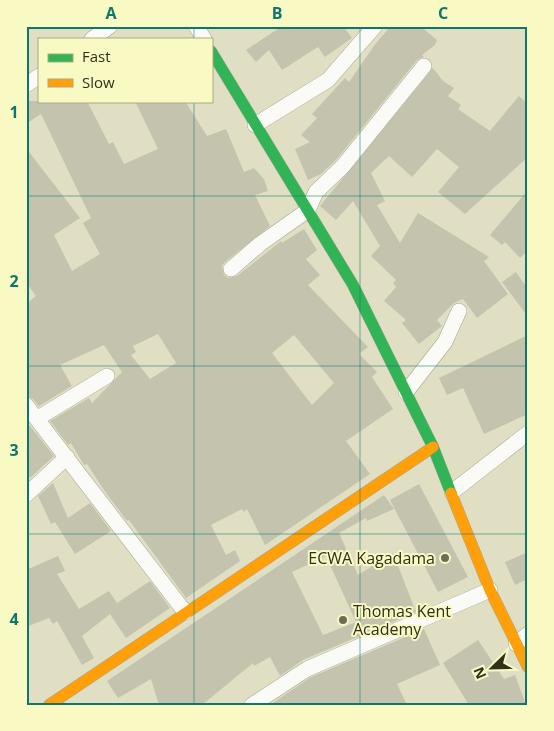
<svg xmlns="http://www.w3.org/2000/svg" width="554" height="731" font-family="'Open Sans',sans-serif">
	<style>
		.building { fill: #c4c4ae; fill-rule: evenodd }
		.lines { fill: none; stroke-linecap: round; stroke-linejoin: round }
		.street-casing { stroke: #a5a58f; stroke-width: 16 }
		.fast-casing { stroke: #a5a58f; stroke-width: 12 }
		.slow-casing { stroke: #a5a58f; stroke-width: 12 }
		.street { stroke: #fafaf6; stroke-width: 15 }
		.fast { stroke: #30b455; stroke-width: 11 }
		.slow { stroke: #ff9f0a; stroke-width: 11 }
		.grid { fill: none; stroke: #0f766e; stroke-width: 1; stroke-opacity: 0.55 }
		.poi-dot { fill: #6e6d56; stroke: #f9f9c4; stroke-width: 2 }
		.labels { text-anchor: middle; stroke-width: 4; stroke-linejoin: round; paint-order: stroke }
		.poi-label { font-size: 16px; fill: #30301b; stroke: #f9f9c4; text-anchor: end }
		.neatline { fill: none; stroke: #0f766e; stroke-width: 2 }
		.grid-label { font-size: 16px; text-anchor: middle; font-weight: bold; fill: #0f766e }
	</style>
	<rect width="100%" height="100%" fill="#e0dfc3"/>
	<path class="building" d="M282,26H343L352,38L325,57L318,47L282,70L269,50L256,62L246,50Z
		M391,26H420L437,40L435,45L422,55L424,57L417,60L336,160L321,174L308,180L295,149L310,142L301,135L317,118L312,114L345,78L349,82L376,43Z
		M433,68L443,81L454,88L448,96L461,105L458,109L490,131L519,96L528,104V157L465,214L438,192L459,167L437,149L412,177L389,156L371,173L385,201L377,205L400,243L418,213L489,257L484,261L508,294L477,318L463,299L454,303L437,320L442,326L419,344L402,323L406,320L384,301L396,287L393,283L396,280L371,256L380,246L353,201L336,220L320,206Z
		M26,101H87L109,144L113,142L124,164L158,149L135,101H185L207,136L226,129L244,172L254,168L264,179L268,191L255,195L270,226L225,262L222,266L224,275L228,278L237,276L281,241L282,243L304,229L317,250L306,259L320,275L308,285L368,347L359,354L377,372L372,377L393,409L346,441L370,474L265,545L247,509L244,512L242,509L211,525L226,555L235,550L240,561L186,598L129,520L127,521L106,493L87,464L84,465L71,443L68,445L50,421L89,398L92,403L122,372L104,345L60,365L72,386L39,406L33,399L26,396V304L36,296L26,282V148L80,218L54,235L72,271L100,254L83,223L91,218L41,114L26,124ZM158,334L176,363L150,379L131,355L136,352L133,346ZM294,335L334,383L312,405L272,353Z
		M528,190V250L520,258L505,242L502,245L490,235Z
		M516,272L528,289V317L502,282Z
		M528,335V414L484,434L463,388L447,395L439,378Z
		M26,421L54,456L30,478L26,469Z
		M53,483L68,518L90,503L111,531L75,554L55,522L51,524L38,496Z
		M419,484L468,577L438,592L390,500Z
		M384,495L394,509L367,521L366,518L339,533L358,575L393,553L416,612L303,660L280,676L270,657L254,666L253,663L202,705H159L151,679L118,698L107,681ZM326,556L356,622L323,635L292,572Z
		M528,552V579L515,585L505,562Z
		M58,556L65,571L57,574L79,609L109,591L117,603L150,581L170,608L126,638L110,614L82,636L94,658L82,665L57,621L53,624L49,618L26,627V570Z
		M424,629L440,665L397,684L407,705H270L311,677Z
		M478,640L504,679L515,675L526,705H469L443,663Z"/>
	<g class="lines">
		<g class="street-casing">
			<path id="street" d="M196,26L204,39
				M92,39L110,26
				M26,85L39,76
				M255,125L328,80L375,26
				M231,269L260,244L308,210L316,192L343,166L424,66
				M406,392L445,342L459,311
				M26,405L185,612
				M38,418L107,376
				M452,492L528,433
				M26,495L67,457
				M516,644L528,634
				M252,705L307,669L490,590"/>
		</g>
		<g class="fast-casing">
			<path id="fast" d="M211,51L353,285L433,447L451,493"/>
		</g>
		<g class="slow-casing">
			<path id="slow" d="M451,493L490,590L528,667
				M49,705L433,447"/>
		</g>
		<use href="#street" class="street"/>
		<use href="#fast" class="fast"/>
		<use href="#slow" class="slow"/>
	</g>
	<path class="grid" d="M194,26V39M360,26V705M194,101V705M26,196H528M26,366H528M26,534H528"/>
	<g class="poi-dot">
		<circle cx="445" cy="558" r="5"/>
		<circle cx="343" cy="620" r="5"/>
	</g>
	<g class="labels">
		<g class="poi-label">
			<text x="435" y="564">ECWA Kagadama</text>
			<text x="353" y="617" text-anchor="start">Thomas Kent<tspan x="353" dy="18">Academy</tspan></text>
		</g>
	</g>
	<rect width="554" height="731" fill="none" stroke="#f9f9c4" stroke-width="55"/>
	<rect x="38" y="38" width="175" height="65" fill="#f9f9c4" stroke="#a9a980"/>
	<rect x="48" y="54" width="25" height="8" fill="#30b455" stroke="#a9a980"/>
	<text x="82" y="62" font-size="15" fill="#30301b">Fast</text>
	<rect x="48" y="79" width="25" height="8" fill="#ff9f0a" stroke="#a9a980"/>
	<text x="82" y="88" font-size="15" fill="#30301b">Slow</text>
	<g transform="translate(492 668) rotate(247)" stroke="#f9f9c4" stroke-width="4" paint-order="stroke">
	<path d="M0-4L9 19L0 12L-9 19Z" fill="#30301b"/>
	<text y="-8" font-size="14" font-weight="bold" text-anchor="middle" fill="#30301b">N</text>
	</g>
	<rect x="28" y="28" width="498" height="676" class="neatline"/>
	<g class="grid-label">
		<text x="111" y="19">A</text>
		<text x="277" y="19">B</text>
		<text x="443" y="19">C</text>
		<text x="14" y="118">1</text>
		<text x="14" y="287">2</text>
		<text x="14" y="456">3</text>
		<text x="14" y="625">4</text>
	</g>
</svg>
